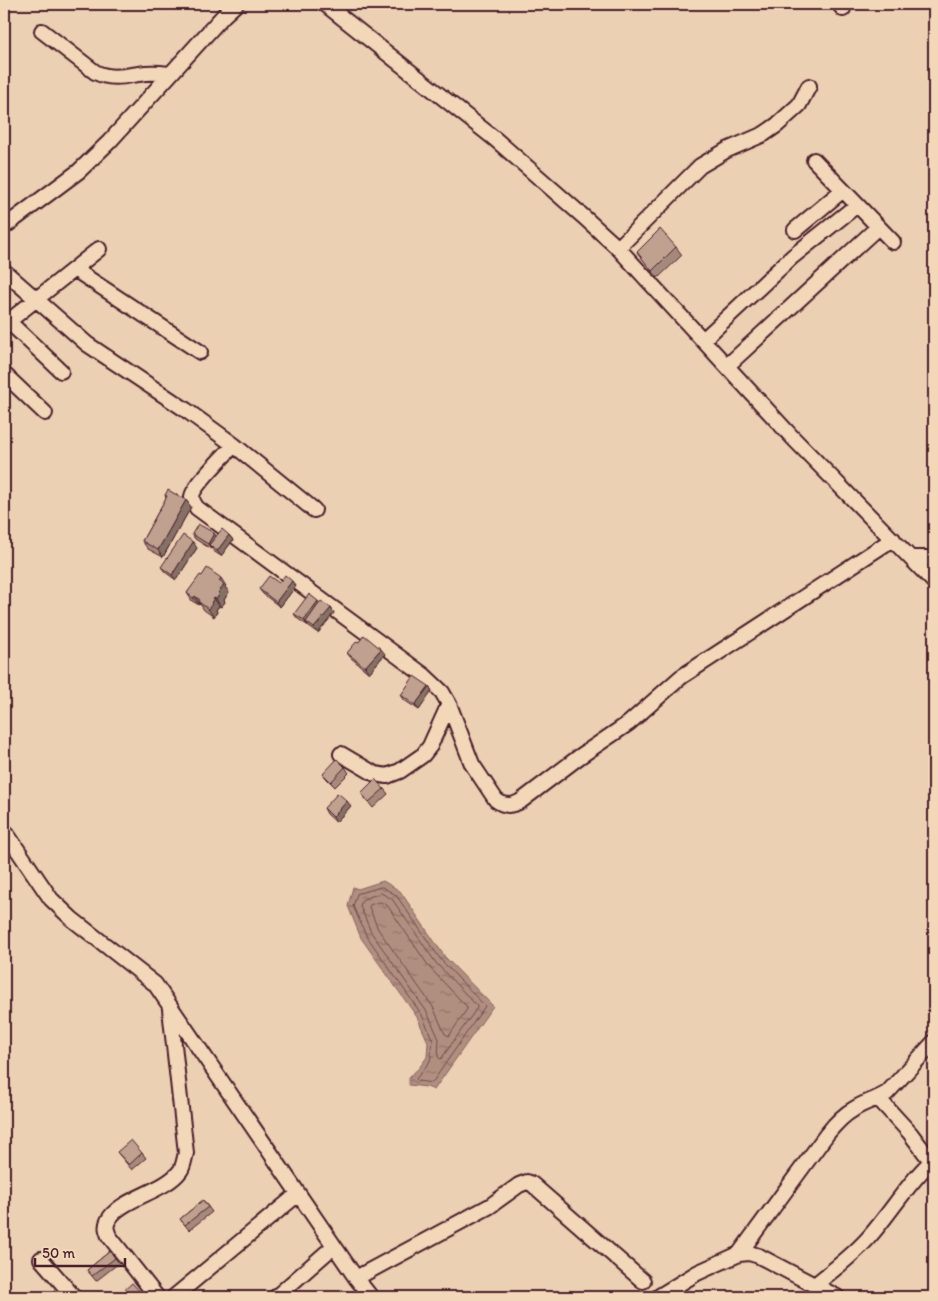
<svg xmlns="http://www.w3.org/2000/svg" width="938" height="1301" font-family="Itim,sans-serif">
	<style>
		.water { fill: url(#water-ripples); stroke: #87625e }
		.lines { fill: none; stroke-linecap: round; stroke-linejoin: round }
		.shore { stroke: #734b4d; stroke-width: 1 }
		.street-casing { stroke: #4a1f2b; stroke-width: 18 }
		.street { stroke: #f2d7b9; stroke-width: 14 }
		.wall { fill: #a58a7c; stroke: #4a1f2b }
		.shaded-wall { fill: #867165; stroke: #4a1f2b }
		.building { fill: #c0a190; stroke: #4a1f2b }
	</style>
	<defs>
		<pattern id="water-ripples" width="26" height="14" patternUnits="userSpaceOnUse" patternTransform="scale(1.25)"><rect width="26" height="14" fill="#b08e80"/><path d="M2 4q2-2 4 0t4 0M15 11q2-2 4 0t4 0" fill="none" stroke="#917369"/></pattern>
	</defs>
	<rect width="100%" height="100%" fill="#ebd0b3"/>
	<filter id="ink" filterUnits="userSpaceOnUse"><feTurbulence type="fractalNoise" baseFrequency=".02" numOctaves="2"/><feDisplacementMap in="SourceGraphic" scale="10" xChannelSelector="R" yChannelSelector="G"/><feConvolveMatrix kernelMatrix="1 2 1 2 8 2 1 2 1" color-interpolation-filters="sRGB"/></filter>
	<g filter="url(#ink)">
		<path class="water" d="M383,881L400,891L445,957L493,1006L434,1090L427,1087L409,1085V1077L419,1068L427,1057L428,1042L417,1017L361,938L348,906L353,887L358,889Z"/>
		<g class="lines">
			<path class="shore" d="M382,887L396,895L441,960L485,1006L432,1083L418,1081L416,1079L430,1061L433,1041L422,1015L366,935L353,906L357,894Z
				M381,893L392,899L436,963L477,1006V1008L441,1059L439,1058L438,1057L439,1039L427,1012L371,932L360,906L362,900Z
				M380,902L387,905L430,968L467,1007V1009L449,1036L445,1034L433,1007L378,929L369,907L370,905Z"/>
			<g class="street-casing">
				<path id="street" d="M325,4L495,139L585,218L618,248L792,437L934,582
					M839,4L843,9
					M42,31L95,72C113,81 128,75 146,73C155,72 162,73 170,74
					M814,160L893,242
					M4,227L79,171L109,142L224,15L236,4
					M795,230L843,190
					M618,248L700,166L727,150L764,134L777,125L799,105L809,86
					M74,269L200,352
					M4,271L87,344L186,410L234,445L314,510
					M8,321L61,371
					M4,325L99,249
					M703,340L792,257L857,205
					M727,366L878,227
					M4,374L45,413
					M234,445C226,454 192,487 192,497C192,501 195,505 197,508L425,676L442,692L449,704L472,764L496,800C505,807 512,806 521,801L579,757L629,723L681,677L893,539
					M911,558H934
					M341,754L375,774L387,776L400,771L423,755L430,746L449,704
					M4,830L51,899L72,919L155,984L356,1278L371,1297
					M878,1098L910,1133L931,1161
					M739,1254L827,1134C835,1124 843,1115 854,1109C864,1102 876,1100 887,1093L934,1042
					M41,1259L74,1297
					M356,1278L490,1206L519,1185L527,1182L532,1184L643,1281
					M815,1285C834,1269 854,1255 870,1236C892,1211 909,1181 934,1159
					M157,1297L109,1236C107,1231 105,1227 108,1221C118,1199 165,1192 180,1171C184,1166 184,1159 186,1153L170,1009
					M174,1297L298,1194
					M276,1297L334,1246
					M658,1297L697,1273L739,1254L749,1253L759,1256L837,1297"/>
			</g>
			<use href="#street" class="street"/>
		</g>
		<path class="wall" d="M676,247L682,255L658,278L637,252Z
			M165,495L186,500L191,507L163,557L148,549L142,541L166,498Z
			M214,533L216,537L229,535L233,540L221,556L213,551L212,548L211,549L195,539L192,534Z
			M197,548L176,580L165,572L161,567Z
			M202,576L226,586L225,587L229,592L224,600L225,602L221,607L219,606L216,610L217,612L214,617L204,610L200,604L199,605L192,601L187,593Z
			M279,583L296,586L280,607L263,594L259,589Z
			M320,603L331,608L334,613L318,633L309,627L308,625H307L298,619L294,614Z
			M359,642L385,654L369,673L351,658L347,653Z
			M429,686L432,691L419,710L404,700L401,695Z
			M345,767L349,773L335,787L327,779L323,774Z
			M384,789L388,794L373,808L361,793Z
			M351,806L336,822L327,814L324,808Z
			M117,1152L142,1153L146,1158L132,1170Z
			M203,1200L212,1212L189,1230L180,1219Z
			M110,1251L119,1263L96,1281L87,1270Z"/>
		<path class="shaded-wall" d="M186,500L191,507L163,557L158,550Z
			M214,533L217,538L209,545L212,548L211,549L208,544Z
			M229,535L233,540L221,556L217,551Z
			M193,542L197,548L176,580L172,575Z
			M221,578L226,586L225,587L229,592L224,600L225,602L221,607L216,599L218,593L219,581Z
			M292,581L296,586L280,607L276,602Z
			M195,596L199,603V602L200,604L199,605L193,598Z
			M214,598L219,606L216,610L217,612L214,617L208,609L211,603Z
			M318,601L322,606L306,622L308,625H307L304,620Z
			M331,608L334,613L318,633L314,628Z
			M381,649L385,654L369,673L365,667Z
			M429,686L432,691L419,710L415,705Z
			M347,801L351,806L336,822L333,817Z"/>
		<path class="building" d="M660,229L676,247L652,271L637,252Z
			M168,490L186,500L158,550L142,541L167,496L165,495Z
			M198,524L214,533L208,544L192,534Z
			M222,529L229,535L217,551L209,545Z
			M183,535L193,542L172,575L161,567Z
			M207,568L221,578L219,581L224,585L218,593L220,594L216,599L214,598L211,603L212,604L208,609L199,602L200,600L195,596L193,598L187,593L200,575L202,576Z
			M285,575L292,581L276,602L259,589L269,576L279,583Z
			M309,594L318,601L304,620L294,614Z
			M321,601L331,608L314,628L306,622Z
			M364,635L381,649L365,667L347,653L357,641L359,642Z
			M414,676L429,686L415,705L401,695Z
			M337,759L345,767L331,782L323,774Z
			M375,779L384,789L369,802L361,793Z
			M338,793L347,801L333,817L324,808Z
			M131,1140L142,1153L129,1165L117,1152Z
			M203,1200L208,1207L185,1225L180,1219Z
			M110,1251L115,1258L92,1276L87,1270Z
			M132,1283L145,1297H117Z"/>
	</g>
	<rect width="938" height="1301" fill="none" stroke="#f2d7b9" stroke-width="20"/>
	<rect x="10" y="10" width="918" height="1281" fill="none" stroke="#4a1f2b" stroke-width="2" filter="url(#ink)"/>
	<path d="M35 1258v8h90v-8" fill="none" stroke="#4a1f2b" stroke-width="2.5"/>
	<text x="42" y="1258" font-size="15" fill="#4a1f2b" stroke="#f2d7b9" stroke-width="4" paint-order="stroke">50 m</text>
</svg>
